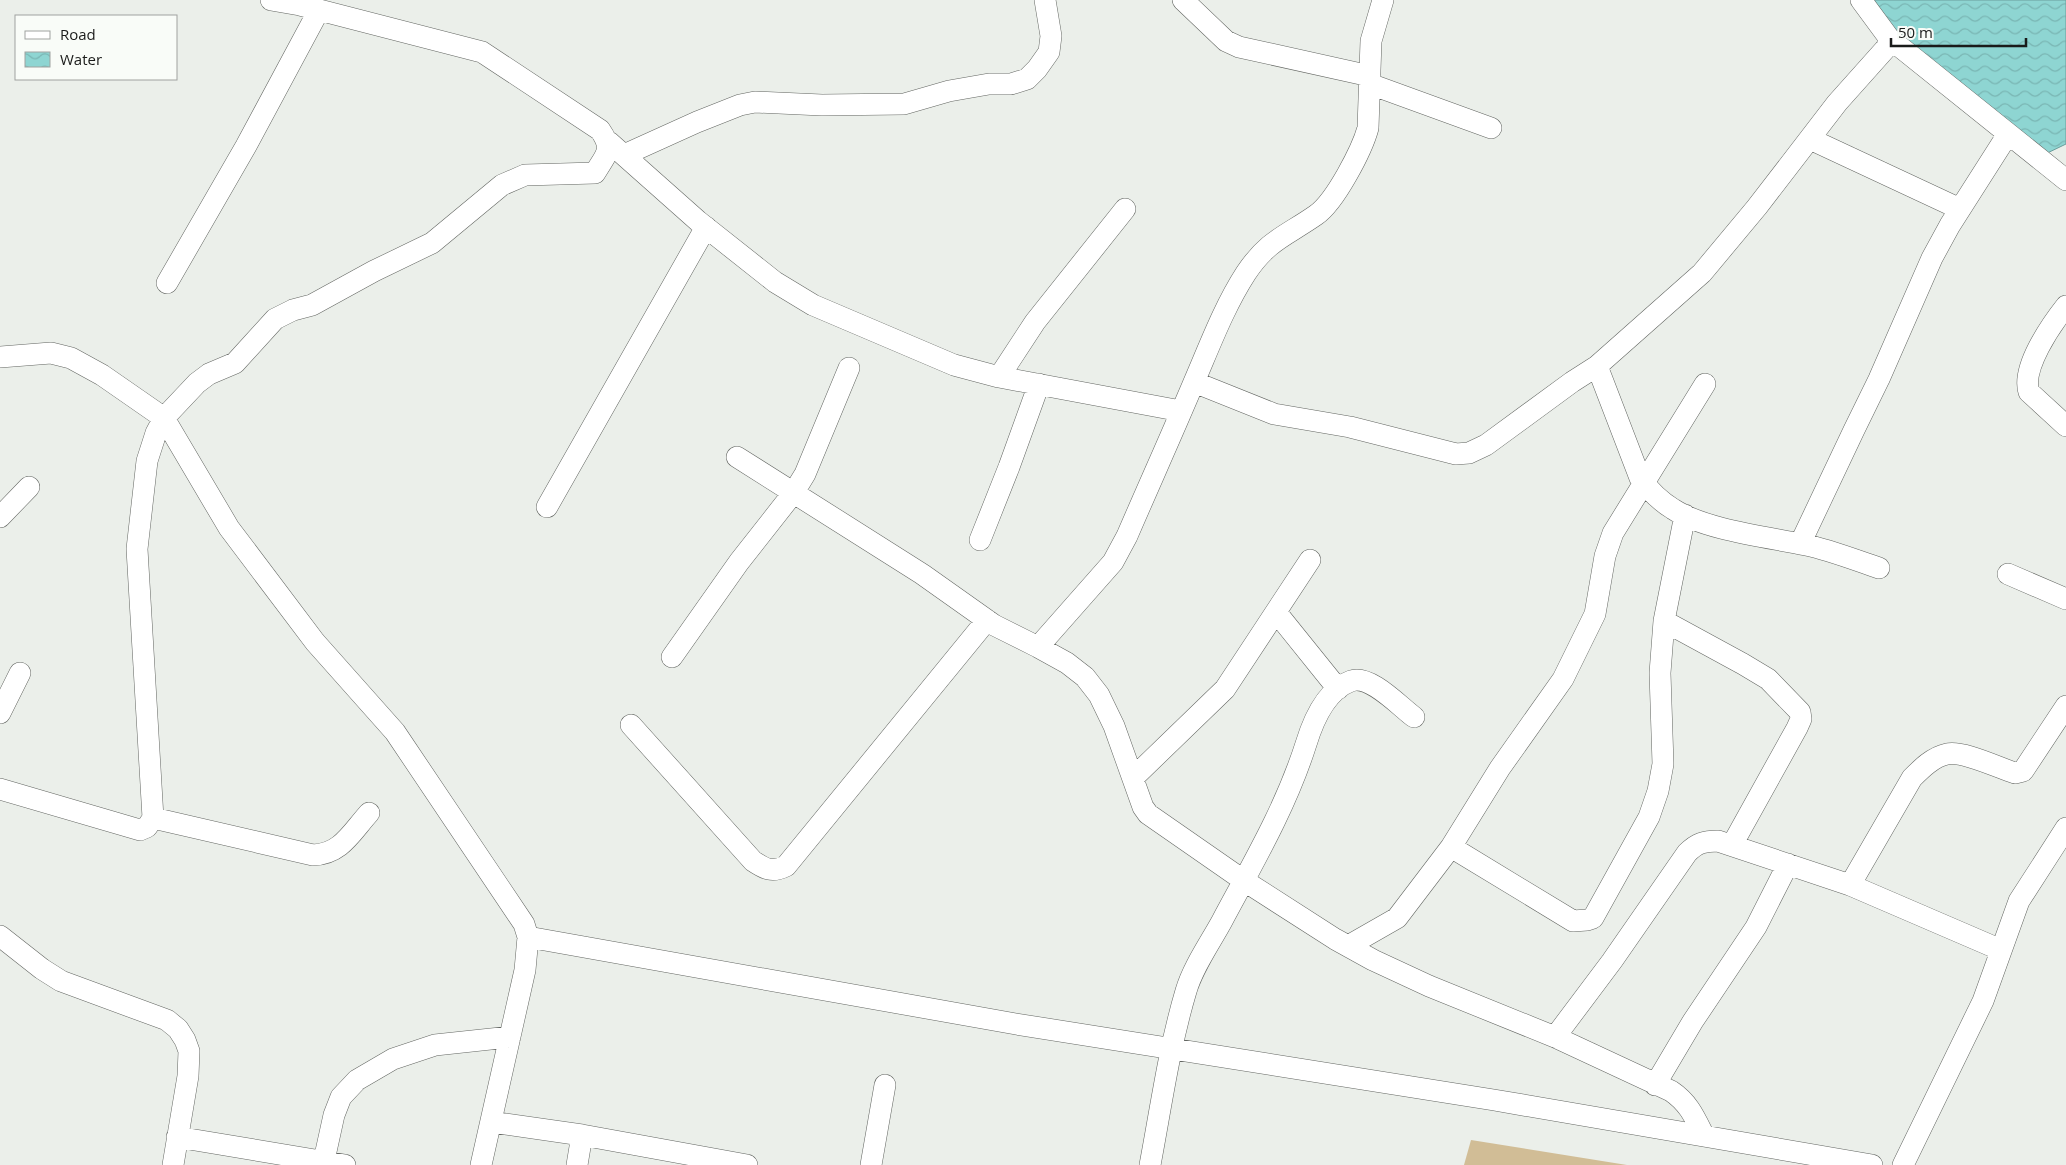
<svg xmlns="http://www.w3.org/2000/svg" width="2066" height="1165" font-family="'Open Sans',sans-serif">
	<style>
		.green { fill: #d1bd96 }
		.water { fill: url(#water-waves); stroke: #6b9d9b }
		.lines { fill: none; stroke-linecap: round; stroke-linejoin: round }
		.street-casing { stroke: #636662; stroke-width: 22 }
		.street { stroke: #fff; stroke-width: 21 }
	</style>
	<defs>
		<pattern id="water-waves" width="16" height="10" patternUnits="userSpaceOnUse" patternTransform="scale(1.25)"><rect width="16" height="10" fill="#8ed5d2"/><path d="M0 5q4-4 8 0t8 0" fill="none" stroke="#7ab6b4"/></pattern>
	</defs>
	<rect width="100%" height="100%" fill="#ebefea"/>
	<path class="green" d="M1471,1140L1627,1165H1464Z"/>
	<path class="water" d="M1856,0H2066V144L2039,157Z"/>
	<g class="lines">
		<g class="street-casing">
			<path id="street" d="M1183,0L1226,41L1239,47L1370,76
				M1889,38L2066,180
				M1370,84L1491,128
				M1810,139L1960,209
				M609,142L698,221L775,282L813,305L954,365L999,377L1181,411
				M624,155L697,122L740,105L755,102L822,105L904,104L949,91L989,84H1011L1027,79L1037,69L1049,52L1051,36L1045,0
				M167,283L246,146L319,10
				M2066,306C2051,325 2021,368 2029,392L2066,426
				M0,357L51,353L71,358L102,375L164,418L229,528L315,642L395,732L524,924L528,937L525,970L481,1165
				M1597,366L1640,478C1649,490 1660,501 1673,509C1705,530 1768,537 1806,545C1830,550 1855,560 1879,568
				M999,377L1035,322L1125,209
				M1194,382L1274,414L1350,427L1456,454L1469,453L1486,445L1572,382L1597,366L1702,273L1757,207L1837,103L1887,47L1889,38L1861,0
				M737,457L922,574L994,625L1038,647L1067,663L1085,677L1099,695L1114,726L1143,807L1148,814L1243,880L1335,939L1373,960L1429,986L1555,1037L1671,1091C1689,1103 1695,1118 1704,1136
				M547,507L706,227
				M0,517L29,487
				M980,540L1009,467L1039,384
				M1800,544L1854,430L1879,379L1932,258L1950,225L2008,134
				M2008,574L2066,599
				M1276,612L1338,689
				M1664,621L1743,664L1768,679L1800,712L1801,719L1797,728L1732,845
				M1038,647L1113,562L1127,536C1149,485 1172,434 1194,382C1210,345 1224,307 1246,273C1268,240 1286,236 1316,215C1335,202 1362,150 1368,128L1371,41L1383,0
				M672,657L739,562L794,492L805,474L849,368
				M0,713L20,673
				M631,725L753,861C765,869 772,873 786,866L987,620
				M1133,778L1225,689L1310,560
				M0,789L140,830L147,827L153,818L137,549L147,461L156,433L164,418L197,383L209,374L235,363L275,319L293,310L312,305L374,271L432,243L502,185L525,175L595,173C606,154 614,150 600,130L482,52L300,5L271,0
				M153,818L313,855C341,854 351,833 369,813
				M1451,847L1573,921L1587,920L1593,918L1649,817L1658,791L1663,764L1660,673L1664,621L1685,515
				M1850,885L1912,778C1922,768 1933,757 1947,754C1962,750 1999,768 2015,773L2023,771L2066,706
				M0,936L42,969L61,981L167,1020L178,1029L185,1040L189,1051L188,1076L173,1165
				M528,937L1016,1024L1494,1100L1872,1165
				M1348,946L1397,918L1451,847L1500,768L1563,679L1595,614L1605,556L1613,533L1705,384
				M1555,1037L1612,961L1687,853C1697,843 1704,841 1718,841L1850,885L2001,950
				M1655,1085L1693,1021L1756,927L1788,864
				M491,1122L582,1135L747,1165
				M177,1137L345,1165
				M323,1165L334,1115L341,1097L357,1080L393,1059L435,1045L510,1037
				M577,1165L582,1135
				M871,1165L885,1085
				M1150,1165C1161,1107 1169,1048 1186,991C1193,967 1210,943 1222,921C1253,863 1286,807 1306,744C1313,721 1326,690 1351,681C1370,674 1399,706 1414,717
				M1903,1165L1983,1001L2019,901L2066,828"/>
		</g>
		<use href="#street" class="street"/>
	</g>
	<rect x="15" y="15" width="162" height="65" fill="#f9fcf8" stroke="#a0a29f"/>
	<rect x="25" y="31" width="25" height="8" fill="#ffffff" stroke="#a0a29f"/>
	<text x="60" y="40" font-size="15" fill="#1a1b1a">Road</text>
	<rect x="25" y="52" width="25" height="15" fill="url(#water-waves)" stroke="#a0a29f"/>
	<text x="60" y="65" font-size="15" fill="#1a1b1a">Water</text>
	<path d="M1891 38v8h135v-8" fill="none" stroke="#1a1b1a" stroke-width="2.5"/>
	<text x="1898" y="38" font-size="15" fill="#1a1b1a" stroke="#f9fcf8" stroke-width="4" paint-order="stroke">50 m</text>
</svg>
